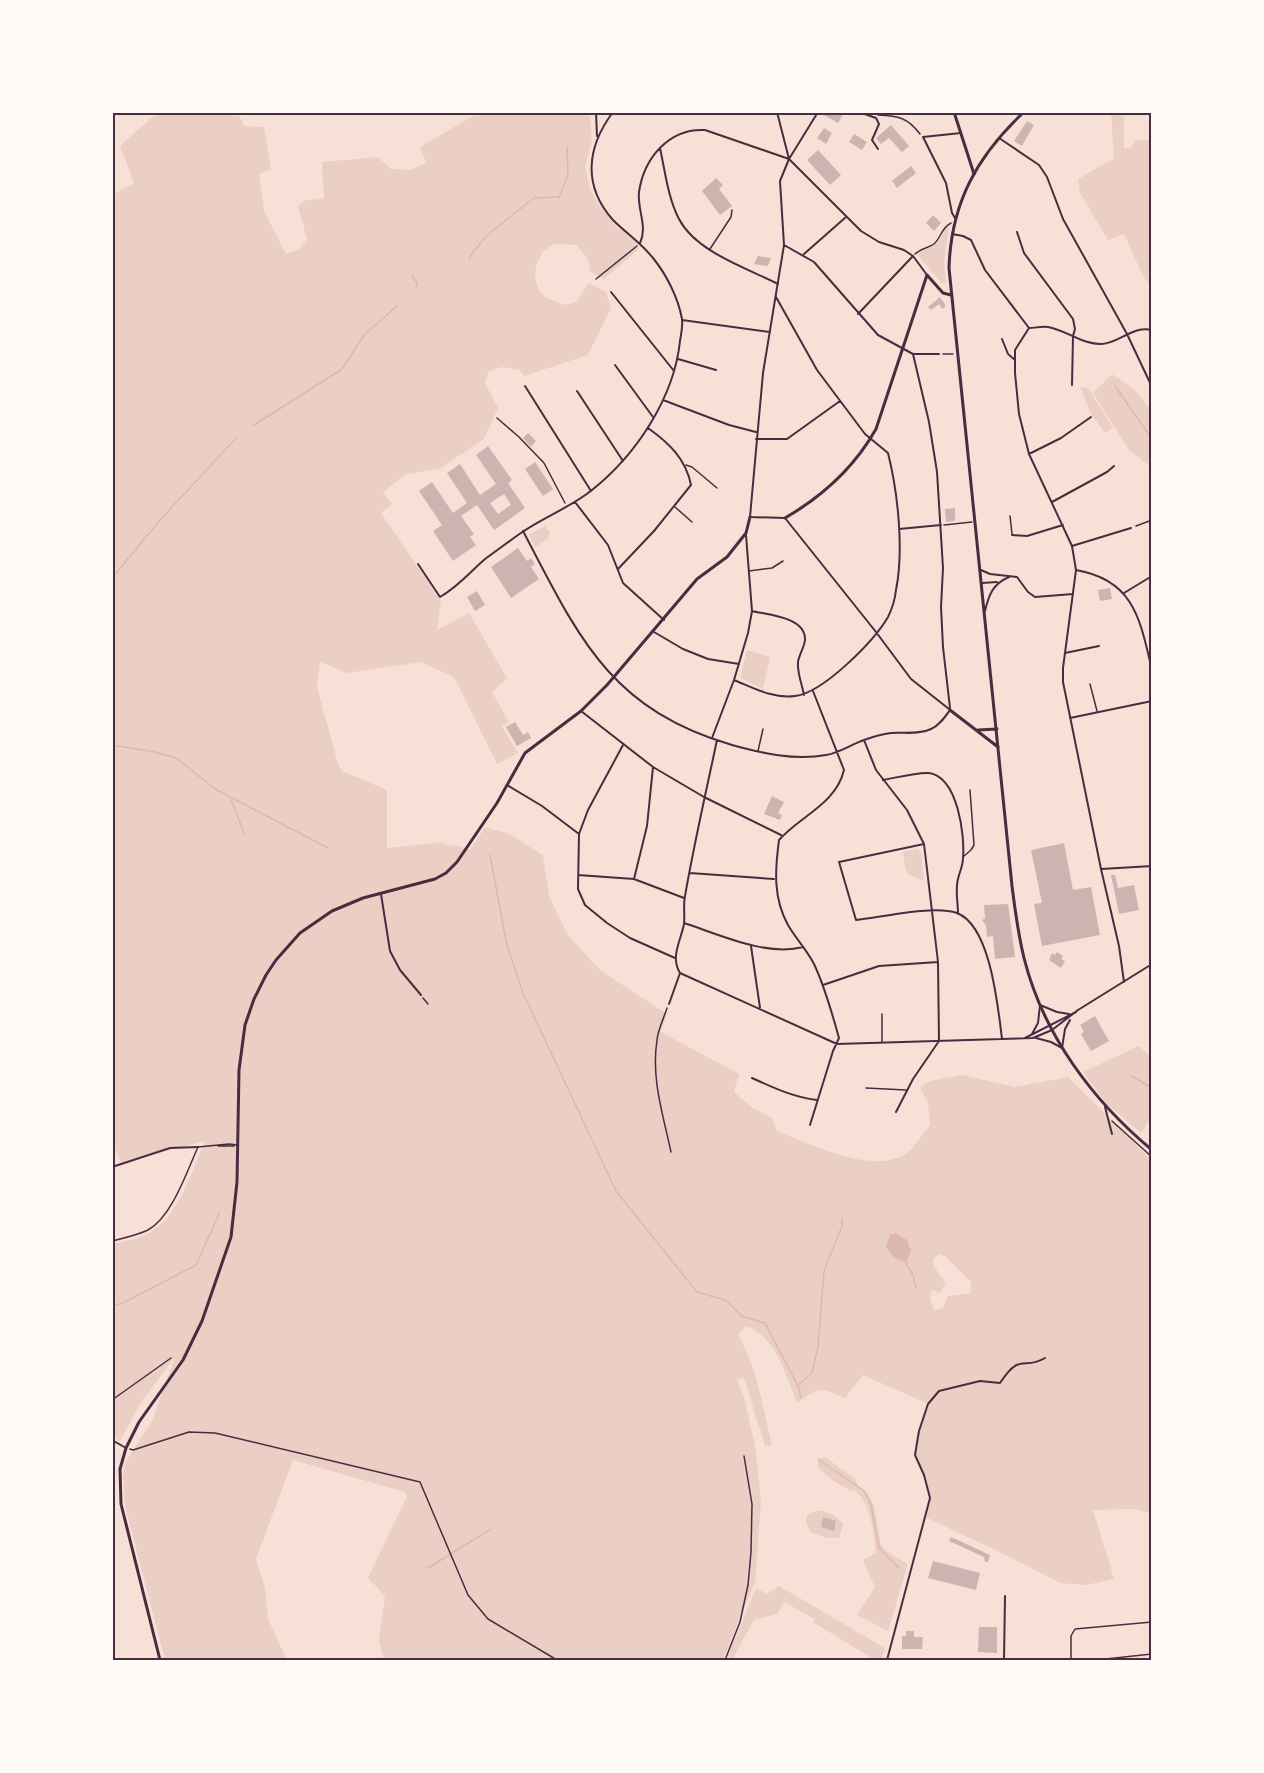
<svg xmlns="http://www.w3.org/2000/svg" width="1264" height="1773" font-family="'Sofia Sans Condensed',sans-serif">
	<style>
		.green { fill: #ebcfc5; fill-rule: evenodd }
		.water { fill: #dcb8b0 }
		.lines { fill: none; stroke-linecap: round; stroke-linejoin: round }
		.stream { stroke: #dcb8b0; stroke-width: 1.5 }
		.building { fill: #ccb4b1; fill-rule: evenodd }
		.path { stroke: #4a2c40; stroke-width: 1.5 }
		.service { stroke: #4a2c40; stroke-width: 1.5 }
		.minor { stroke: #4a2c40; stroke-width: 2 }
		.tertiary { stroke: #4a2c40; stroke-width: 3 }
		.secondary { stroke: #4a2c40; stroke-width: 3 }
		.neatline { fill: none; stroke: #4a2c40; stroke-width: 2 }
	</style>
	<rect width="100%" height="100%" fill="#f7e1d7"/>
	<path class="green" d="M157,113H238L244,126L264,127L271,169L259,174L264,211L286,254L299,249L307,239L298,206L306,200L324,199L322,162L378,157L391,169L411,170L426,163L420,147L478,113H590L592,139L585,168L590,189L599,205L618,229L621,227L640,243L636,247L638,250L604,279L590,272L588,259L576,245L555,244L543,251L536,266L535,279L539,290L546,298L565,305L576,302L589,283L606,292L611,308L588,355L524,376L520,370L503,367L489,371L485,383L498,408L484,439L439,469L406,474L383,492L392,504L381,513L441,601L437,630L469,613L507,678L492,692L509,722L502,726L518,753L497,764L454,677L421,662L347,673L320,662L317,687L338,764L342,771L387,790V848L443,842L444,845L460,846L470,850L485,827L509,834L543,855L549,896L567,934L600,970L667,1014L661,1032L739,1074L734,1092L753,1108L772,1118L777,1131C810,1144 879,1178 909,1151C917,1144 923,1133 930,1125L928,1103L920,1087L930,1081L962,1075L1015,1087L1068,1077L1151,1159V1513L1133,1509L1093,1510L1114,1579L1086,1585L1060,1583L1006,1555L925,1517L930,1498L924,1475L915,1455L919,1431L928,1404L863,1375L845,1398C818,1386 821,1387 797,1403C786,1376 776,1336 746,1326L738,1335C757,1366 763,1409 772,1445L765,1446L744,1378L737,1379L744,1398L755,1445L761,1501L755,1582L723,1660H384L379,1641L385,1596L368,1578L407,1496L405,1492L293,1460L256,1559L265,1587L268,1619L287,1660H165L125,1506L123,1473L127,1459L152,1421L175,1357L140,1404L120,1441L113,1437V1244C124,1241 138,1239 149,1233C180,1215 191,1172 205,1141L121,1163L113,1145L112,195L134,183L120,146ZM939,1254L945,1256L971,1282V1293L948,1296L943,1308L934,1310L930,1298L932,1290L940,1293L946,1283L933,1265V1259Z
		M1111,113H1138L1124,116V148H1131L1136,140H1151V284L1144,278L1124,234L1108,240L1080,193L1078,179L1114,158Z
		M947,227L949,228L944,262L946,282L942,284L917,254L937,244Z
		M1112,374L1136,391L1151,410V467L1129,450L1093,393Z
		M1080,387L1088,388L1113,428L1105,433L1090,412Z
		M545,526L550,532L548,539L535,547L529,535Z
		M747,650L770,657L763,689L740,678Z
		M916,849L921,852L924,880C904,876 906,871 903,852Z
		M1139,1046L1152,1058L1151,1118L1141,1133L1107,1104L1083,1072Z
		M825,1457L855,1479L858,1485L868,1493L874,1505L881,1545L886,1551L908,1564L888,1631L857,1615L875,1587L863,1560L876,1553C873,1531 872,1506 855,1490L851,1491L832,1480L818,1467V1459Z
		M815,1511C827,1510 835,1515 843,1524L839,1538H827L810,1532L806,1522L807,1515Z
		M779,1586L885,1648L881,1660H875L813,1622L815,1619L784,1602L777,1614L754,1620L733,1658L728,1656L756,1588L767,1594Z"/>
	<path class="water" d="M896,1233L907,1240L911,1251L906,1263L893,1257L886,1246L890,1235Z"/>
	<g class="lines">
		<path class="stream" d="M469,258L486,236L534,198L559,197L568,175L567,147
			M412,276L417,283
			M416,289L417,284
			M1115,386L1152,439
			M254,425L342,369L364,335L397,306
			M112,578L161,519L237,437
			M112,745L155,752L176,758L215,789L328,848
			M231,800L245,835
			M490,855L507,946L523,993L616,1191L697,1292L725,1300L742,1316L765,1323L798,1386L801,1398
			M1132,1076L1152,1088
			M906,1263L913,1275L916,1288
			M112,1306L123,1303L196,1265L219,1214
			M798,1385L812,1373L818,1347L824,1271L842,1226V1218
			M818,1459L864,1491L871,1505L879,1548L899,1568
			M428,1568L491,1529"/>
	</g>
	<path class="building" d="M826,112H840L843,114L838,123L824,115Z
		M1027,121L1034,125L1022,146L1014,141Z
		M891,125L909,146L902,152L889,138L881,144L876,138Z
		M824,128L832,133L826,144L817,138Z
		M854,134L867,142L862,150L849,142Z
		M818,150L841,175L830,185L807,160Z
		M911,166L916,173L897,188L892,181Z
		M716,178L723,185L719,189L732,206L720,215L702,191Z
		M933,215L941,223L934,231L926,223Z
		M758,256L771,258L768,266L754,264Z
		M940,297L946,306L942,309L939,304L931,310L928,307Z
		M528,433L536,441L531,447L523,438Z
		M488,446L512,480L508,483L525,508L494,530L477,505L461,516L474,534L470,537L476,545L453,561L433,531L442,525L419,491L432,482L453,513L467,503L447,473L460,464L480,495L496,484L476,455ZM504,494L511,505L498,514L490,503Z
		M535,462L553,489L543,496L525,469Z
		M955,508V521L946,522L945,509Z
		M518,548L527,561L531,558L535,564L531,567L539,579L511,598L491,567Z
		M1110,588L1112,599L1100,601L1098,590Z
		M477,591L485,605L475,611L467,597Z
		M515,722L523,735L528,732L531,738L517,746L506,727Z
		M772,796L784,802L778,813L782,815L780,820L764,814Z
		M1064,843L1073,890L1091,887L1100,935L1042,946L1034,904L1042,903L1031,850Z
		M1111,875H1115L1118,888L1134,885L1139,910L1119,914Z
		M1008,904L1015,957L995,959L993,936L987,937L986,925L982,920L985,918L984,905Z
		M1057,952L1063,956L1061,959L1065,961L1061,968L1049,960L1052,953L1055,955Z
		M1095,1016L1109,1041L1091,1051L1081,1034L1084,1032L1080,1025Z
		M823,1517L836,1521L834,1531L821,1527Z
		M951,1537L990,1555L988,1562H985L984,1557L949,1541Z
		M933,1561L980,1573L976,1590L928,1578Z
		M979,1627H997V1653L978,1652Z
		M906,1631H914V1637H923L922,1649H902V1636H906Z"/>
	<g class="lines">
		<path class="path" d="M878,115C898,116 907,117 920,134
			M915,254C920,249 928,248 934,244C941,238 941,228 951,223
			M596,279L637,246
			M943,354H953
			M497,418L519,437L544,463L565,503
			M944,525L972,522
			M1136,526L1152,520
			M423,998L428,1004
			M667,1008C664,1018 658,1029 657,1040C651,1079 663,1114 671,1152
			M1112,1121L1152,1157
			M112,1400L171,1358
			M130,1449L133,1450L189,1432L215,1433L420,1482L468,1595L488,1619L557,1660
			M725,1660L740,1622L748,1585L751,1552L752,1504L744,1456"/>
		<path class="service" d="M710,249L731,217L732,210
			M686,465L692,467L717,488
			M675,507L692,522
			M1010,516L1012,534
			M749,571L772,568L783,561
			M1090,684L1097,711
			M758,751L763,729
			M964,856L971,850L974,845L970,790
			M882,1014V1042
			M866,1088L906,1090
			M218,1146H234
			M112,1241C124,1238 138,1235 148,1230C172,1217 187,1171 198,1147L229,1144L238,1145
			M1071,1659V1636L1075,1629L1152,1622
			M1096,1660L1152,1654"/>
		<path class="minor" d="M596,112L597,136
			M777,112L789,159
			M818,112L789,159L780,181L784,245L763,373L750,517L785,518L876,632L911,679L949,709
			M859,112L876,118L879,124L872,140L878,149
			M999,138L1039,165L1047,177L1063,219L1127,334L1152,387
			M660,148C665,171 668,198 679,219C696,252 747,268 778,284
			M955,218L952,213L946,183L923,137L961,133
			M1017,232L1024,253L1073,319L1075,329L1073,336L1072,385
			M952,234L963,236L971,240L985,270L1029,328
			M640,243C648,226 637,210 639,192C644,158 669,128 705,130L789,159L861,231L879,242L904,250L913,256L927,275
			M784,245L814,262L878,335L913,354H939
			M804,254L846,217
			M611,292L674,371
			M858,314L913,256
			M682,320L770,332
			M1002,339L1008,354L1015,360
			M913,354L929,422L937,472L943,568L941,607L943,647L950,708
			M678,359L716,370
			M615,365L653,417
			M525,386L591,491
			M577,391L623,461
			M663,400L729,425L756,432
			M756,439H787L840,401
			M1029,454L1061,438L1091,417
			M575,502L608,545L623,583L664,620
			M1052,502L1107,472L1114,466
			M899,529L941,525
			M523,531C578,636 609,709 732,745C761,753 795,761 826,755C839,753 852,744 864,740C872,737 882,734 891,733C903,732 919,735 931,729C939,726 945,717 950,710
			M1012,535L1027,536L1063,525
			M1072,546L1131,528
			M418,564L440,597C458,587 470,572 485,559C496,551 507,543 518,535C541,518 570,508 592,490C636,455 674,398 680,341C681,334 683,326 682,319C678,297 666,274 653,258C641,243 626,233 613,220C582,185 587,147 613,112
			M618,569L654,531L691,485C686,459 669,443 648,428
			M981,570L990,574L1017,577L1028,592L1035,597L1073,594
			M1076,570C1134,580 1140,619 1152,670
			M982,583L997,582
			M1124,593L1152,576
			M752,611C768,615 806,617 805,640C804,648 799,655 798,662C797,673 802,684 804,695
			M985,611C989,594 993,584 1009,577
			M654,632L683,649L708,659L739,664
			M1065,653L1099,646
			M734,680C754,688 773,699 795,696C823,693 874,641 888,617C892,609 895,599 896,590C904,550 898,493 888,453L865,434L817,370L776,297
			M581,711L653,767L704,797L781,835
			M1070,718L1152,701
			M712,738L734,680L748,633L752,611L746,535
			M864,740L876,770L907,810L924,844L938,962L939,1041L913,1079L896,1112
			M623,745L588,810L579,834L578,889L585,905L607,923L630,938L675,958
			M883,780C895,778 917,772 929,773C958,777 965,836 963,858C963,868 957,876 957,886C956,895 958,904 958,914
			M507,785L542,806L579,834
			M924,844L839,862L856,920C882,917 934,905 957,913C991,926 998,1008 1002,1039
			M1101,869L1152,866
			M690,873L774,879
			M578,875L634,879L684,898
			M634,879L647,826L653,767
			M381,894L390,951L400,970L421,995
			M684,923C718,934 767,957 803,947
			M751,946L760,1008
			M680,973L837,1044L1033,1038L1052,1030L1078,1010L1152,964
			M1124,982L1119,946L1101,869L1063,682V668L1076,570L1072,546L1029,454L1019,414L1015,373V350L1029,328C1035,328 1042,326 1048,327C1066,330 1083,345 1102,344C1119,343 1134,325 1152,330
			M823,985L879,966L938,962
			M669,1004L680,973C670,957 681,940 684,924C685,914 683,905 685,896C694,844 706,792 717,740
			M1032,1034L1038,1023L1040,1005L1057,1012L1069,1014
			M1025,1038L1076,1012
			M1036,1038L1051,1042L1062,1048L1065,1029L1070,1020
			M752,1078C774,1088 793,1097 817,1100
			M1105,1107L1112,1134
			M810,1125L833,1051L839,1038C832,1013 825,987 814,964C807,950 796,939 788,925C773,898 775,870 779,840C800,816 836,804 844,770L813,691
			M112,1167L170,1148L198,1147
			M112,1440L126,1448
			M887,1660L930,1498L924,1475L915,1455L919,1431L928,1404L939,1391L980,1381L1000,1383C1021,1351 1023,1371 1045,1358
			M1004,1660L1005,1596
			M1056,1660H1095"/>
		<path class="tertiary" d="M954,112L974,174
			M785,518C823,496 854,468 876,429L927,275L943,293L951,295
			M950,710L998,747
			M978,730L997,729
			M160,1660L121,1504L120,1469L126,1448L139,1422L183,1360L202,1321L231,1237L237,1182L239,1070L245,1025L254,999L266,975L276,960L300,933L332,911L363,898L435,879L446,873L457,862L497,803L525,753L581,711L607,685L697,579L727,557L746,533L750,517"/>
		<path class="secondary" d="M1024,112C977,156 951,203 949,268L1012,886C1015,910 1018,934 1024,958C1043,1034 1092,1100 1152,1150"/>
	</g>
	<rect width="1264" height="1773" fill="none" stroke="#fffaf5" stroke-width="228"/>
	<rect x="114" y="114" width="1036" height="1545" class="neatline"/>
</svg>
